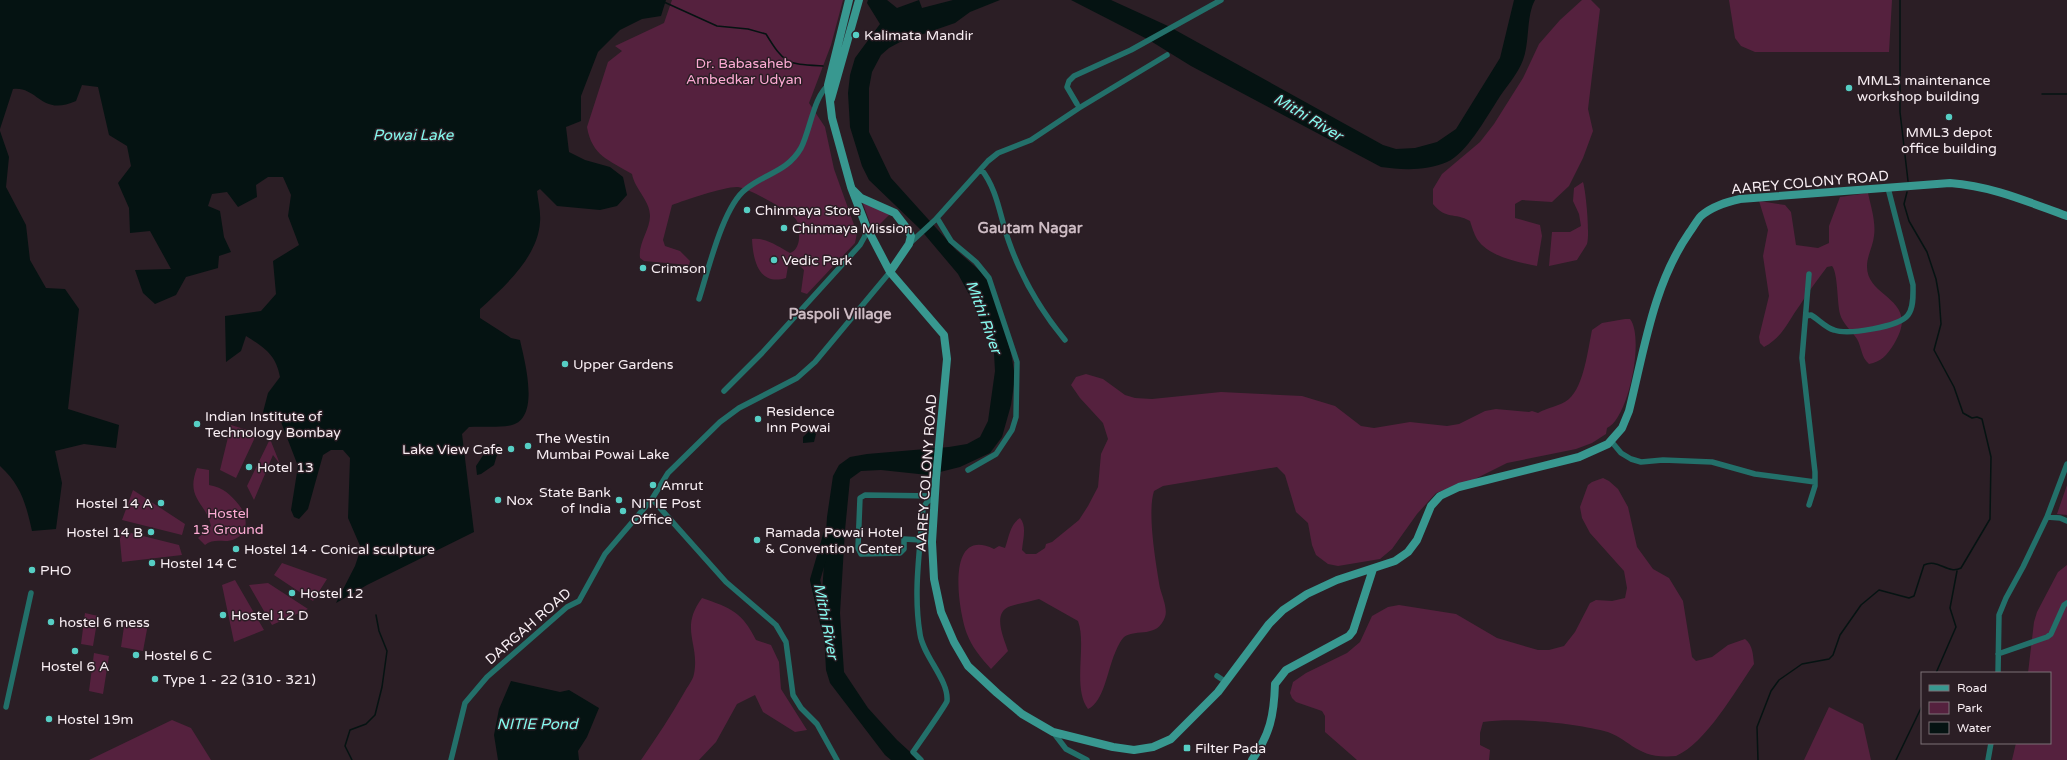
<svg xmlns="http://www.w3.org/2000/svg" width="2067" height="760" font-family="'Varela Round',sans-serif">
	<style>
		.green { fill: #55213e }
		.water { fill: #051312 }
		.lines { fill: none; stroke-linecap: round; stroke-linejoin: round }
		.stream { stroke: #051312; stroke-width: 1.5 }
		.river { stroke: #051312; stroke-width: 10 }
		.street { stroke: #23706a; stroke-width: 5.5 }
		.secondary { stroke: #389890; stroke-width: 8 }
		.poi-dot { fill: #56cec4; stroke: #2b1e25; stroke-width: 1.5 }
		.labels { text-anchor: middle; stroke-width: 3; stroke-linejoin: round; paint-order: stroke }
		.poi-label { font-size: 14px; fill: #f8eef3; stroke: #2b1e25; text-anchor: start }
		.park-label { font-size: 14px; fill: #fdabd4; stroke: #2b1e25 }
		.street-label { font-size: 14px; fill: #f8eef3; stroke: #2b1e25 }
		.water-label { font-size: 15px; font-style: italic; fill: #86faef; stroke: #2b1e25 }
		.neighbourhood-label { font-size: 15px; font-weight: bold; fill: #cdbbc3; stroke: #2b1e25 }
	</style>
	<rect width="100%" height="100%" fill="#2b1e25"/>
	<path class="green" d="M672,0H843L831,45L809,103L825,127L834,169L857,233L855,243L807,294L801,292L804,270L799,265L793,263L788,266L786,278C759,286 753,261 752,239C766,237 779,247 790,253C796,251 799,244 799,238C799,231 800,224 795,218C786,209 750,189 738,187C726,186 685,200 672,205L663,240L665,246L680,251L690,261L689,265L644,261L640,258C638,243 650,230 650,216C650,200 635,190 632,174C609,160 592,156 587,127L608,62L622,51L615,46L664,23Z
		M1582,0H1591L1600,9L1588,109L1593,131L1583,158L1569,186L1552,202L1522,200L1515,204V218L1540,225L1542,236L1537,266C1518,262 1489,257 1477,239C1474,234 1472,227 1470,221C1454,212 1446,220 1433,204V189L1442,174L1480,142L1494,124L1523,78L1539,44L1560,20Z
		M1729,0H1892L1889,52H1755L1741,46L1735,38Z
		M1583,182C1586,192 1590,234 1587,244C1584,249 1580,255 1577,260L1549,266L1552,232H1570L1581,226L1579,214L1573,201L1574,188Z
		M1868,193C1871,207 1876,222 1874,236C1873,246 1867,256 1867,266C1866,299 1922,298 1894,344C1887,355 1881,362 1869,364C1861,357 1862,348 1857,339C1852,331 1842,323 1840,314C1837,302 1838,273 1832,266L1827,267C1818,279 1808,292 1800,305C1788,321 1783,337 1764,347L1760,343L1759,337L1769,296L1763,256L1768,230L1759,201L1785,205L1791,212L1796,245L1818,248L1829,243V226L1840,197Z
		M862,201L890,214L873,231Z
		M1625,319H1630C1645,338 1628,420 1607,428L1606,434L1592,443L1576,449L1507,463L1473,480L1436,493L1417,514L1392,549L1380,559L1338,566L1328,564L1316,555L1312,545L1308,523L1296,512L1285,475L1277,467L1163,486L1154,491C1147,513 1156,564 1160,588C1162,596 1168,609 1165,617C1157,639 1137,628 1124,637C1120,641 1117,648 1115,653C1108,668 1104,702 1088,709C1072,687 1087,645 1078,621L1039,599C1029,602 1020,603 1011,606C991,612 1004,638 1008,651L991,669C981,658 972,647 967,634C958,610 945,525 994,549L999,546L1005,548C1009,537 1010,524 1020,518C1027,526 1023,539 1022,550L1026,554H1036L1045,548L1046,544L1052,542L1079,520L1088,506L1098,487L1101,454L1108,439L1103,423L1080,398L1071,385L1076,377L1086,374L1103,379L1125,395L1135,398L1152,399L1221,392L1302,396L1335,406L1361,426L1374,428L1410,422L1447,426L1459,424L1485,411L1496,409L1529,412L1532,411L1538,413C1548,407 1559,407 1569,399C1584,386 1588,349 1592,330L1602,323Z
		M231,425L257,433L236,478L220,470Z
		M270,439L280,464L273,455L254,500L247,486Z
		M197,468L209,470V485C224,488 230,494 239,505C248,516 249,533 235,539C225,544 215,537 205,545L198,538L211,526C206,502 185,499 197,468Z
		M1603,478L1609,481L1618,489L1628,507L1637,547L1653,569L1669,578L1683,601L1692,657L1696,661L1712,657L1728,645L1745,639C1753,645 1753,655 1754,664C1735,691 1706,743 1676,756C1635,760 1631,738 1604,731C1574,723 1514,717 1483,722L1480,733V745L1490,750L1489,760H1357L1325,732V716L1322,711L1296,702L1292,698L1290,693L1293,682L1306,673L1347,653L1360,642L1372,616L1388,607L1399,605L1456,614L1497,638L1538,650H1549L1564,646L1575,632L1590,603L1596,600L1612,601L1625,598L1627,588L1624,571L1590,533L1582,518L1580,507L1588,485L1592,482Z
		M2067,485V515L2057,514Z
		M133,490L185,524L182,535L122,520Z
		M119,530L179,545L182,555L122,562Z
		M282,563L327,579L313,601L274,575Z
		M2067,565V760H2012L2016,743H2050V673H2028L2034,622L2037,612L2058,572Z
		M235,580L264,630L234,642L222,585Z
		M268,583L308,609L272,625L249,585Z
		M702,598C731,608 742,612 756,640L771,645L779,662L781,689L807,730L795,732L763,712L755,695L737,704L716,742L699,760H641C656,738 671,716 684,693C687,687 693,680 694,674C700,643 679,629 702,598Z
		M85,613L98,616L93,646L81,644Z
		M125,620L148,624L143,651L121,647Z
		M94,653L109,656L103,694L89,691Z
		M1829,707L1863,724L1871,760H1804Z
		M172,720L191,728L211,760H89Z"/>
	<path class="water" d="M0,0H666L661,16L642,19L620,30L598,52L581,96V121L566,127L569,152L585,160L610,167L623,177L627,195L617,206L600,210L557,206L540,189L537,191C538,201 541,212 540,222C538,257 504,287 480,309V318L511,338L520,340C524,359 541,417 512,425C499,428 482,426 469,427L462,434L474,532L367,585L336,603L355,566L361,548L348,518L350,458L343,450H331L323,455L308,509L299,519L294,517L291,510L298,466L281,422L262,416L268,393L280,377C276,355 265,348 246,336L241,351L226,362L225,316L261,311L276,294L273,261L299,245L288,216L291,195L283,177H268L256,185L257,197L238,207L227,192L212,194L208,206L220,211L224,237L231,252L219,256L218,268L186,277L176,295L155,304L143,293L135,270L171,269L150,231L130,233L129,208L118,183L131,166L127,146L109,135L98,87L82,85L76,101C41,117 38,86 13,89L0,129Z
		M868,0H887L897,8L919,0L922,8L953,0H1000L970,12L955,23L900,42L889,48L881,55L872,72L869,88V132L891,178L956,250L980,271L988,282L997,304L1011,353L1015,377L1011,405L1002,437L990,453L960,467L928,475L881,470L861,471L850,479L845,530L840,613L844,672L868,708L897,740L919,760H891L885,755L830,683L826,670L822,594L827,517L833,476L839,465L850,457L867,454L949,447L967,444L980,437L988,421L995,371L994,353L970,296L958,274L920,229L869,180L862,166L850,127L848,93L850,75L855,58L880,24L867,3Z
		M1071,0H1111L1168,26L1383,145L1396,149L1415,148L1437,142L1456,129L1500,58L1514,0H1535C1526,16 1530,42 1523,60C1518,74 1505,88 1497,101C1486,118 1466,154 1447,162C1427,171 1402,170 1381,167L1191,66L1149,40Z
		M0,131L9,157L6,187L26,225L30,260L46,288L65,289L79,309L68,409L119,425L116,448L84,444L55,451L62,483L56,529L32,531C26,504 21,485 0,466Z
		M813,430L816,434L814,442L803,443V437L809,431Z
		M497,444L500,445L494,465L481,474L477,475L476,466L488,448Z
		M511,681L560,692L569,690L599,708L587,737L578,751L579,760H498L494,735L499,709Z"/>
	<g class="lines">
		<path class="stream" d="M1900,0V112L1908,181
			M664,2L717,26L748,29L766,34C785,65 787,64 823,66
			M2042,94H2067
			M1936,673L1956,627L1950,608L1957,571
			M352,760L345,746L350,730L366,724L375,715L382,687L387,651L379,631L376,615
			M1758,760L1757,727L1771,691L1779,680L1802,664L1829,659L1833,655L1840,635L1861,605L1879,590L1909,598L1914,596L1924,565C1938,558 1948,575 1961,568L1990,519L1991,457L1982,419L1977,417L1972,418L1963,413L1954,387L1934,350L1941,324L1939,296L1936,279L1927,252L1909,221L1904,204L1907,192
			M1896,760L1922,706"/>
		<path class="river" d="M826,627L815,580L829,532"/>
		<path class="street" d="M1077,104L1067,87L1069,81L1074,76L1131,50L1221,0
			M981,169C998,190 1000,218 1009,242C1022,279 1041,311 1065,340
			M937,218L951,241L976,262L989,278L1017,362L1016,417L1012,430L996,454L968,470
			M909,244L935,220L988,161L998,153L1031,140L1079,108L1167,55
			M699,299C708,271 723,206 746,189C766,173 787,172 801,148C810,131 814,95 829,85
			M1806,316L1811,315C1818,319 1826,328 1834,330C1848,335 1899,327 1908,315C1914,307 1913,294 1913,285L1888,188
			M724,391L762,353L860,245L865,236L866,227
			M1611,441L1621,453L1631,459L1641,462L1663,460L1712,462L1755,474L1815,482
			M652,499L726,582L776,625L786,642L793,695L801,708L817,724L837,760
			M1809,505L1815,486V472L1802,358L1809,274
			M2047,517L2060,518L2067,521
			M921,540L904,539V549L900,553L861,554L858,548L860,498L865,495L935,496
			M1998,654L2047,637L2051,634L2064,605L2067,603
			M1998,673L1999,615L2006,598L2023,567L2047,517L2067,464
			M1217,676L1226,682
			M6,707L31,593
			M1053,732L1066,749L1087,760
			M451,760L465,703L487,677L567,607L579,601L605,554L652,499L668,473L720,422L739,408L797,378L815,362L890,272
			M921,760L913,752C917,746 946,705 947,701C949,680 923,656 920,634C913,592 920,550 923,508L927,502L935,496
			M1988,760L1991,743"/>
		<path class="secondary" d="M849,0L828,85L832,118L851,187L866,226L890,272L944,335L947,359L936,478L932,542L934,579L941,612L954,642L968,666L997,693L1022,714L1053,732L1113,747L1134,750L1153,747L1171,739L1218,692L1269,624L1283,610L1307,594L1337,580L1395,561L1408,552L1417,540L1431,506L1440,496L1459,487L1579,457L1608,444L1622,428L1629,411C1644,351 1653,285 1689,233C1693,228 1697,220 1701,216C1712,206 1727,202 1740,199L1950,183C1992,186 2028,202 2067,216
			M831,99L859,0
			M853,190L861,198L895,213L908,230L911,236L909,244L890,272
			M1252,760C1270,734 1274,716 1275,684L1286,670L1349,636L1353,631L1373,569"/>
	</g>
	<g class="poi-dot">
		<circle cx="856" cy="35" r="4"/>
		<circle cx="1849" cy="88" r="4"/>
		<circle cx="1949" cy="117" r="4"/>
		<circle cx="747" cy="210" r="4"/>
		<circle cx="784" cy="228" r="4"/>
		<circle cx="774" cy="260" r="4"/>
		<circle cx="643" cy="268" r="4"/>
		<circle cx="565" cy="364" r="4"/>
		<circle cx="758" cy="419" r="4"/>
		<circle cx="197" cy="424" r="4"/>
		<circle cx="528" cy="446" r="4"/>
		<circle cx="511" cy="449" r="4"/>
		<circle cx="249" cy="467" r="4"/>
		<circle cx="653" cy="485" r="4"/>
		<circle cx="498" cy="500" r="4"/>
		<circle cx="619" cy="500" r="4"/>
		<circle cx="161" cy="503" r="4"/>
		<circle cx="623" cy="511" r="4"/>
		<circle cx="151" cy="532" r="4"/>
		<circle cx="757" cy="540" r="4"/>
		<circle cx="236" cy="549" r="4"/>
		<circle cx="152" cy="563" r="4"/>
		<circle cx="32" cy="570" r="4"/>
		<circle cx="292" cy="593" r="4"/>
		<circle cx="223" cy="615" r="4"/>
		<circle cx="51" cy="622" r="4"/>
		<circle cx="75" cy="651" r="4"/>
		<circle cx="136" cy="655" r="4"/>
		<circle cx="155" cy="679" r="4"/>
		<circle cx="49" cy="719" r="4"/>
		<rect x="1183" y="744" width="8" height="8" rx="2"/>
	</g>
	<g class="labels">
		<g class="poi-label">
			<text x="864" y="40">Kalimata Mandir</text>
			<text x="1857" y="85">MML3 maintenance<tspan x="1857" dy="16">workshop building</tspan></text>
			<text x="1949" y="137" text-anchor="middle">MML3 depot<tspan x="1949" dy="16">office building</tspan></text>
			<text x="755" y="215">Chinmaya Store</text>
			<text x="792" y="233">Chinmaya Mission</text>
			<text x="782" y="265">Vedic Park</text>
			<text x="651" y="273">Crimson</text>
			<text x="573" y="369">Upper Gardens</text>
			<text x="766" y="416">Residence<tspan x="766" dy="16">Inn Powai</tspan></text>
			<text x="205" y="421">Indian Institute of<tspan x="205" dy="16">Technology Bombay</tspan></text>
			<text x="536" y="443">The Westin<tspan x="536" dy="16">Mumbai Powai Lake</tspan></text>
			<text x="503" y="454" text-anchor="end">Lake View Cafe</text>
			<text x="257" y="472">Hotel 13</text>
			<text x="661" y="490">Amrut</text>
			<text x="611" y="497" text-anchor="end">State Bank<tspan x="611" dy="16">of India</tspan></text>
			<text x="506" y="505">Nox</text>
			<text x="153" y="508" text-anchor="end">Hostel 14 A</text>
			<text x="631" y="508">NITIE Post<tspan x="631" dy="16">Office</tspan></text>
			<text x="143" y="537" text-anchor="end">Hostel 14 B</text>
			<text x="765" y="537">Ramada Powai Hotel<tspan x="765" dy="16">&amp; Convention Center</tspan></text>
			<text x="244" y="554">Hostel 14 - Conical sculpture</text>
			<text x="160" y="568">Hostel 14 C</text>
			<text x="40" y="575">PHO</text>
			<text x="300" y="598">Hostel 12</text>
			<text x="231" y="620">Hostel 12 D</text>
			<text x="59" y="627">hostel 6 mess</text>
			<text x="144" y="660">Hostel 6 C</text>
			<text x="75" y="671" text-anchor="middle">Hostel 6 A</text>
			<text x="163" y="684">Type 1 - 22 (310 - 321)</text>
			<text x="57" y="724">Hostel 19m</text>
			<text x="1195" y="753">Filter Pada</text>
		</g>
		<g class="park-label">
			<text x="744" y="68">Dr. Babasaheb<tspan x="744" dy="16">Ambedkar Udyan</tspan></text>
			<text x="228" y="518">Hostel<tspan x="228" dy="16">13 Ground</tspan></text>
		</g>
		<g class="street-label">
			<text transform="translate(1810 182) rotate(-5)" y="5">AAREY COLONY ROAD</text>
			<text transform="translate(926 473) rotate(-86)" y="5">AAREY COLONY ROAD</text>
			<text transform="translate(528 626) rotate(-41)" y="5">DARGAH ROAD</text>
		</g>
		<g class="water-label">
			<text transform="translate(1308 117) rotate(31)" y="5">Mithi River</text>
			<text x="413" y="140">Powai Lake</text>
			<text transform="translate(984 317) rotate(70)" y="5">Mithi River</text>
			<text transform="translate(826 621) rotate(79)" y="5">Mithi River</text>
			<text x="537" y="729">NITIE Pond</text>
		</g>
		<g class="neighbourhood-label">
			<text x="1030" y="233">Gautam Nagar</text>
			<text x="840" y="319">Paspoli Village</text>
		</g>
	</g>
	<rect x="1921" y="672" width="130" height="72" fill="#2b1e25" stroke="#7d7177"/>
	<rect x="1929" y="685" width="20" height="6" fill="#389890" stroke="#7d7177"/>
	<text x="1957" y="692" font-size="12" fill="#f8eef3">Road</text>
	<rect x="1929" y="702" width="20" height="12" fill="#55213e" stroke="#7d7177"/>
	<text x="1957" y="712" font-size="12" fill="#f8eef3">Park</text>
	<rect x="1929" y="722" width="20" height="12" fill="#051312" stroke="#7d7177"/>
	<text x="1957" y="732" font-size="12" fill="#f8eef3">Water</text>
</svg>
